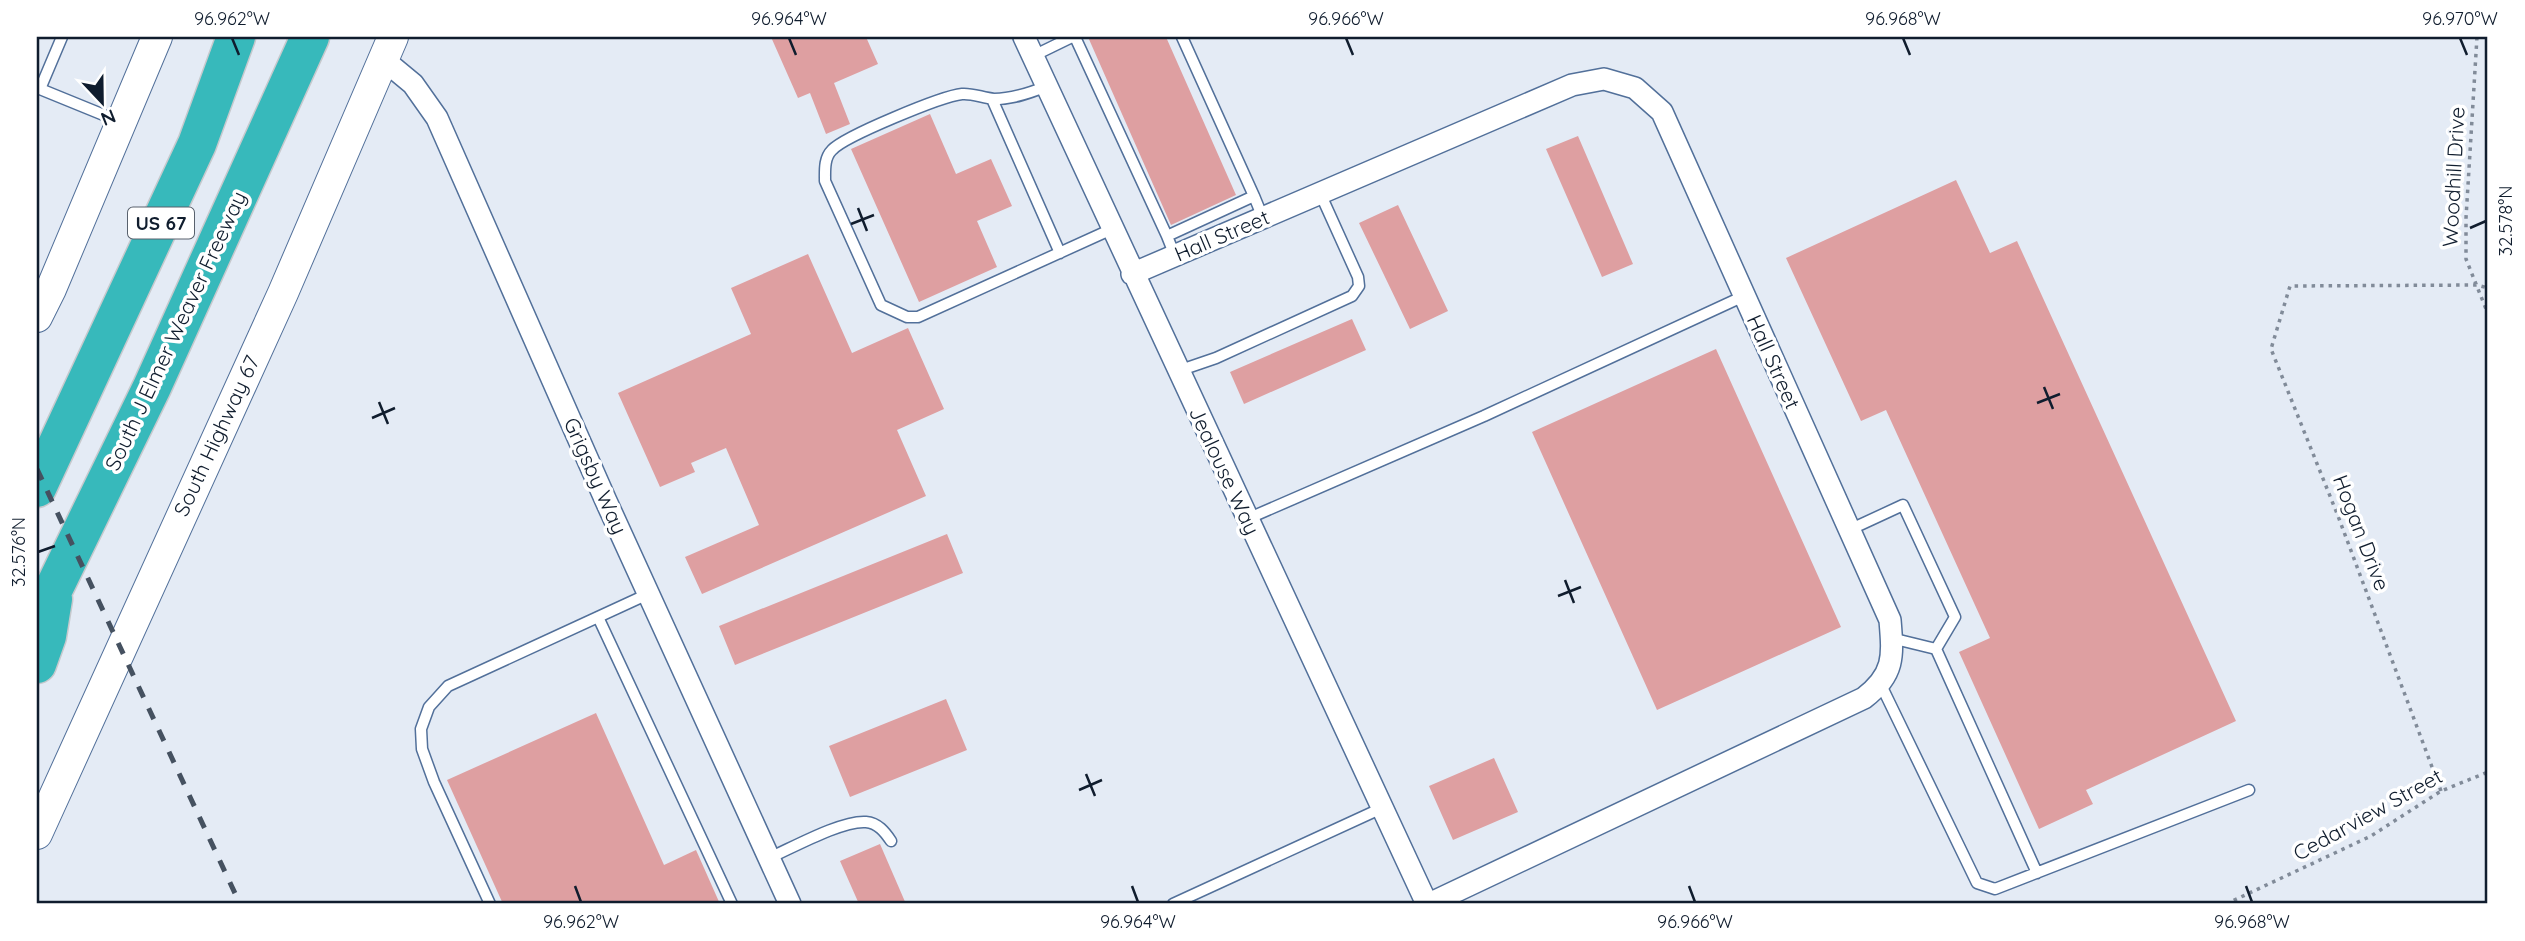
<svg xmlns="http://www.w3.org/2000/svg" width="2525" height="941" font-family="Quicksand,sans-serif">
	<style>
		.building { fill: #de9fa1 }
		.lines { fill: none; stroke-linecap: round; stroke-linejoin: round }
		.service-casing { stroke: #52709a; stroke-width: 13 }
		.minor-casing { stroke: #52709a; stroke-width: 24 }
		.secondary-casing { stroke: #52709a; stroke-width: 32 }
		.motorway-casing { stroke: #c6c9cd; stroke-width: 41 }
		.path { stroke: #818b99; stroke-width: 3.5; stroke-dasharray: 3.5 5; stroke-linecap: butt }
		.service { stroke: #fff; stroke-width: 10 }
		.minor { stroke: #fff; stroke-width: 21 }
		.secondary { stroke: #fff; stroke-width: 30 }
		.motorway { stroke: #37b9bb; stroke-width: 38 }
		.rail { stroke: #455160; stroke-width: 5; stroke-dasharray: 12 12; stroke-linecap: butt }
		.ticks { fill: none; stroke: #101d2e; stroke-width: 2.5 }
		.labels { text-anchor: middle; stroke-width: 7; stroke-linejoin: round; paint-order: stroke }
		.shield { fill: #fff; stroke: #58616d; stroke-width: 2 }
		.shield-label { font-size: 19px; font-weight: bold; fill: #101d2e }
		.street-label { font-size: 21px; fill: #101d2e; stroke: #fff }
		.neatline { fill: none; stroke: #101d2e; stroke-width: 2.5 }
		.ticks-label { font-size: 18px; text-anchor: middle; fill: #101d2e }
	</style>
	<rect width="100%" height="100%" fill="#e4ebf5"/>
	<path class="building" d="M771,37H866L878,64L834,83L850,124L826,134L810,93L798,98Z
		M1088,37H1166L1236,195L1171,225Z
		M930,114L956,174L991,159L1012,206L977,221L997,267L919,302L851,149Z
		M1578,136L1633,264L1602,277L1546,149Z
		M1956,180L1990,253L2017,241L2236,721L2086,790L2093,804L2039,829L1959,652L1990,638L1886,410L1861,421L1786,258Z
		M1398,205L1448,311L1410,329L1359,223Z
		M808,254L852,353L908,328L944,409L897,430L926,496L702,594L685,557L759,525L726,448L691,463L695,472L660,487L618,393L751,334L731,288Z
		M1352,319L1366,350L1244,404L1230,372Z
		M1716,349L1841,627L1657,710L1532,432Z
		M947,534L963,573L735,665L719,626Z
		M946,699L967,750L850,797L829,746Z
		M596,713L664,865L696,850L720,904H503L447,780Z
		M1494,758L1518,812L1453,840L1429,786Z
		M880,844L906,904H859L840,861Z"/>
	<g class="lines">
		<g class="service-casing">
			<path id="service" d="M62,37L40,89L121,122
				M1075,37L1167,236
				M1182,37L1254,196
				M1033,56L1072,37
				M1047,86C1030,93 1013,99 994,99C983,98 972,93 962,94C942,96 845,136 832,150C824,158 825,170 825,181L881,305L907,317H918L1112,229
				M992,99L1060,253
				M1175,256L1167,236L1254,196L1263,218
				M1178,371L1216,358L1352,296L1359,286L1358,277L1320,193
				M1247,519L1484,416L1744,296
				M1849,530L1903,505L1955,617L1936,649
				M598,617L732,904
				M1891,638L1936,649L2037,873
				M1881,685L1977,883L1995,889L2249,790
				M769,858C792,848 842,820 866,822C878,823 885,832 891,841
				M490,904L434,782L422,749L421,729L429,707L448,686L648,594
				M1173,904L1382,808"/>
		</g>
		<g class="minor-casing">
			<path id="minor" d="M1024,37L1427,904
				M384,60L413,84L437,118L606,501L790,904
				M1132,274L1572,85L1604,79L1635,88L1662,112L1890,620C1893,656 1895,674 1864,698L1429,904"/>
		</g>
		<g class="secondary-casing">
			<path id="secondary" d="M37,317L51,289L157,37
				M37,834L283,293L393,37"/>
		</g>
		<g class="motorway-casing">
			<path id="motorway" d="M37,488L197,144L236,37
				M37,623L152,387L310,37
				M37,664L47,636L53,599"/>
		</g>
		<path class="path" d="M2477,37L2466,218V259L2488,314
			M2441,791L2338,516L2271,349L2290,286L2477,285L2488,288
			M2226,904L2371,836L2441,791L2488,772"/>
		<use href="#service" class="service"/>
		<use href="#minor" class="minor"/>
		<use href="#secondary" class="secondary"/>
		<use href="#motorway" class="motorway"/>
		<path class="rail" d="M37,469L240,904"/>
	</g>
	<path class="ticks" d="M232,38L239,55M789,38L796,55M1346,38L1353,55M1903,38L1910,55M2460,38L2467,55M858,208L867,231M851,224L874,215M2470,228L2486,221M2044,387L2053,409M379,402L388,424M2037,403L2060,394M372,418L395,408M38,552L55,546M1565,580L1574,603M1558,596L1581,587M1086,774L1095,796M1079,790L1102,780M575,886L581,902M1132,886L1138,902M1689,886L1695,902M2246,886L2252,902"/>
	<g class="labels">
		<rect class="shield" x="128" y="207.5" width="66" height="31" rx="5"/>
		<g class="shield-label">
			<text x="161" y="230">US 67</text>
		</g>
		<g class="street-label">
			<text transform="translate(2454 177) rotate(-87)" y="7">Woodhill Drive</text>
			<text transform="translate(1222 236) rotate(-23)" y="7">Hall Street</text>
			<text transform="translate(176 331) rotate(-65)" y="7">South J Elmer Weaver Freeway</text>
			<text transform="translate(1773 362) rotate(66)" y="7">Hall Street</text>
			<text transform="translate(217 436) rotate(-65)" y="7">South Highway 67</text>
			<text transform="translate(1224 471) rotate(65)" y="7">Jealouse Way</text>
			<text transform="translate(595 476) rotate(66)" y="7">Grigsby Way</text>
			<text transform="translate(2361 533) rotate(69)" y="7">Hogan Drive</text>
			<text transform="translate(2368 815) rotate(-29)" y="7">Cedarview Street</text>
		</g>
	</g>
	<rect width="2525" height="941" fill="none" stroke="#ffffff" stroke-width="77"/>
	<g transform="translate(102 102) rotate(158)" stroke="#ffffff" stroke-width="5" paint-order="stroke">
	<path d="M0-5L12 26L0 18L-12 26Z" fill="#101d2e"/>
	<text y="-10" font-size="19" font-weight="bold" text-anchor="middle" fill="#101d2e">N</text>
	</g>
	<rect x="38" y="38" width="2448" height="864" class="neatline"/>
	<g class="ticks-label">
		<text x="232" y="25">96.962°W</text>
		<text x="789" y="25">96.964°W</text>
		<text x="1346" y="25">96.966°W</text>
		<text x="1903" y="25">96.968°W</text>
		<text x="2460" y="25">96.970°W</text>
		<text transform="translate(2506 221) rotate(-90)" y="6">32.578°N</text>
		<text transform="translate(19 552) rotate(-90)" y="6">32.576°N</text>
		<text x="581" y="928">96.962°W</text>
		<text x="1138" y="928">96.964°W</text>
		<text x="1695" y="928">96.966°W</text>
		<text x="2252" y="928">96.968°W</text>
	</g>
</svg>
